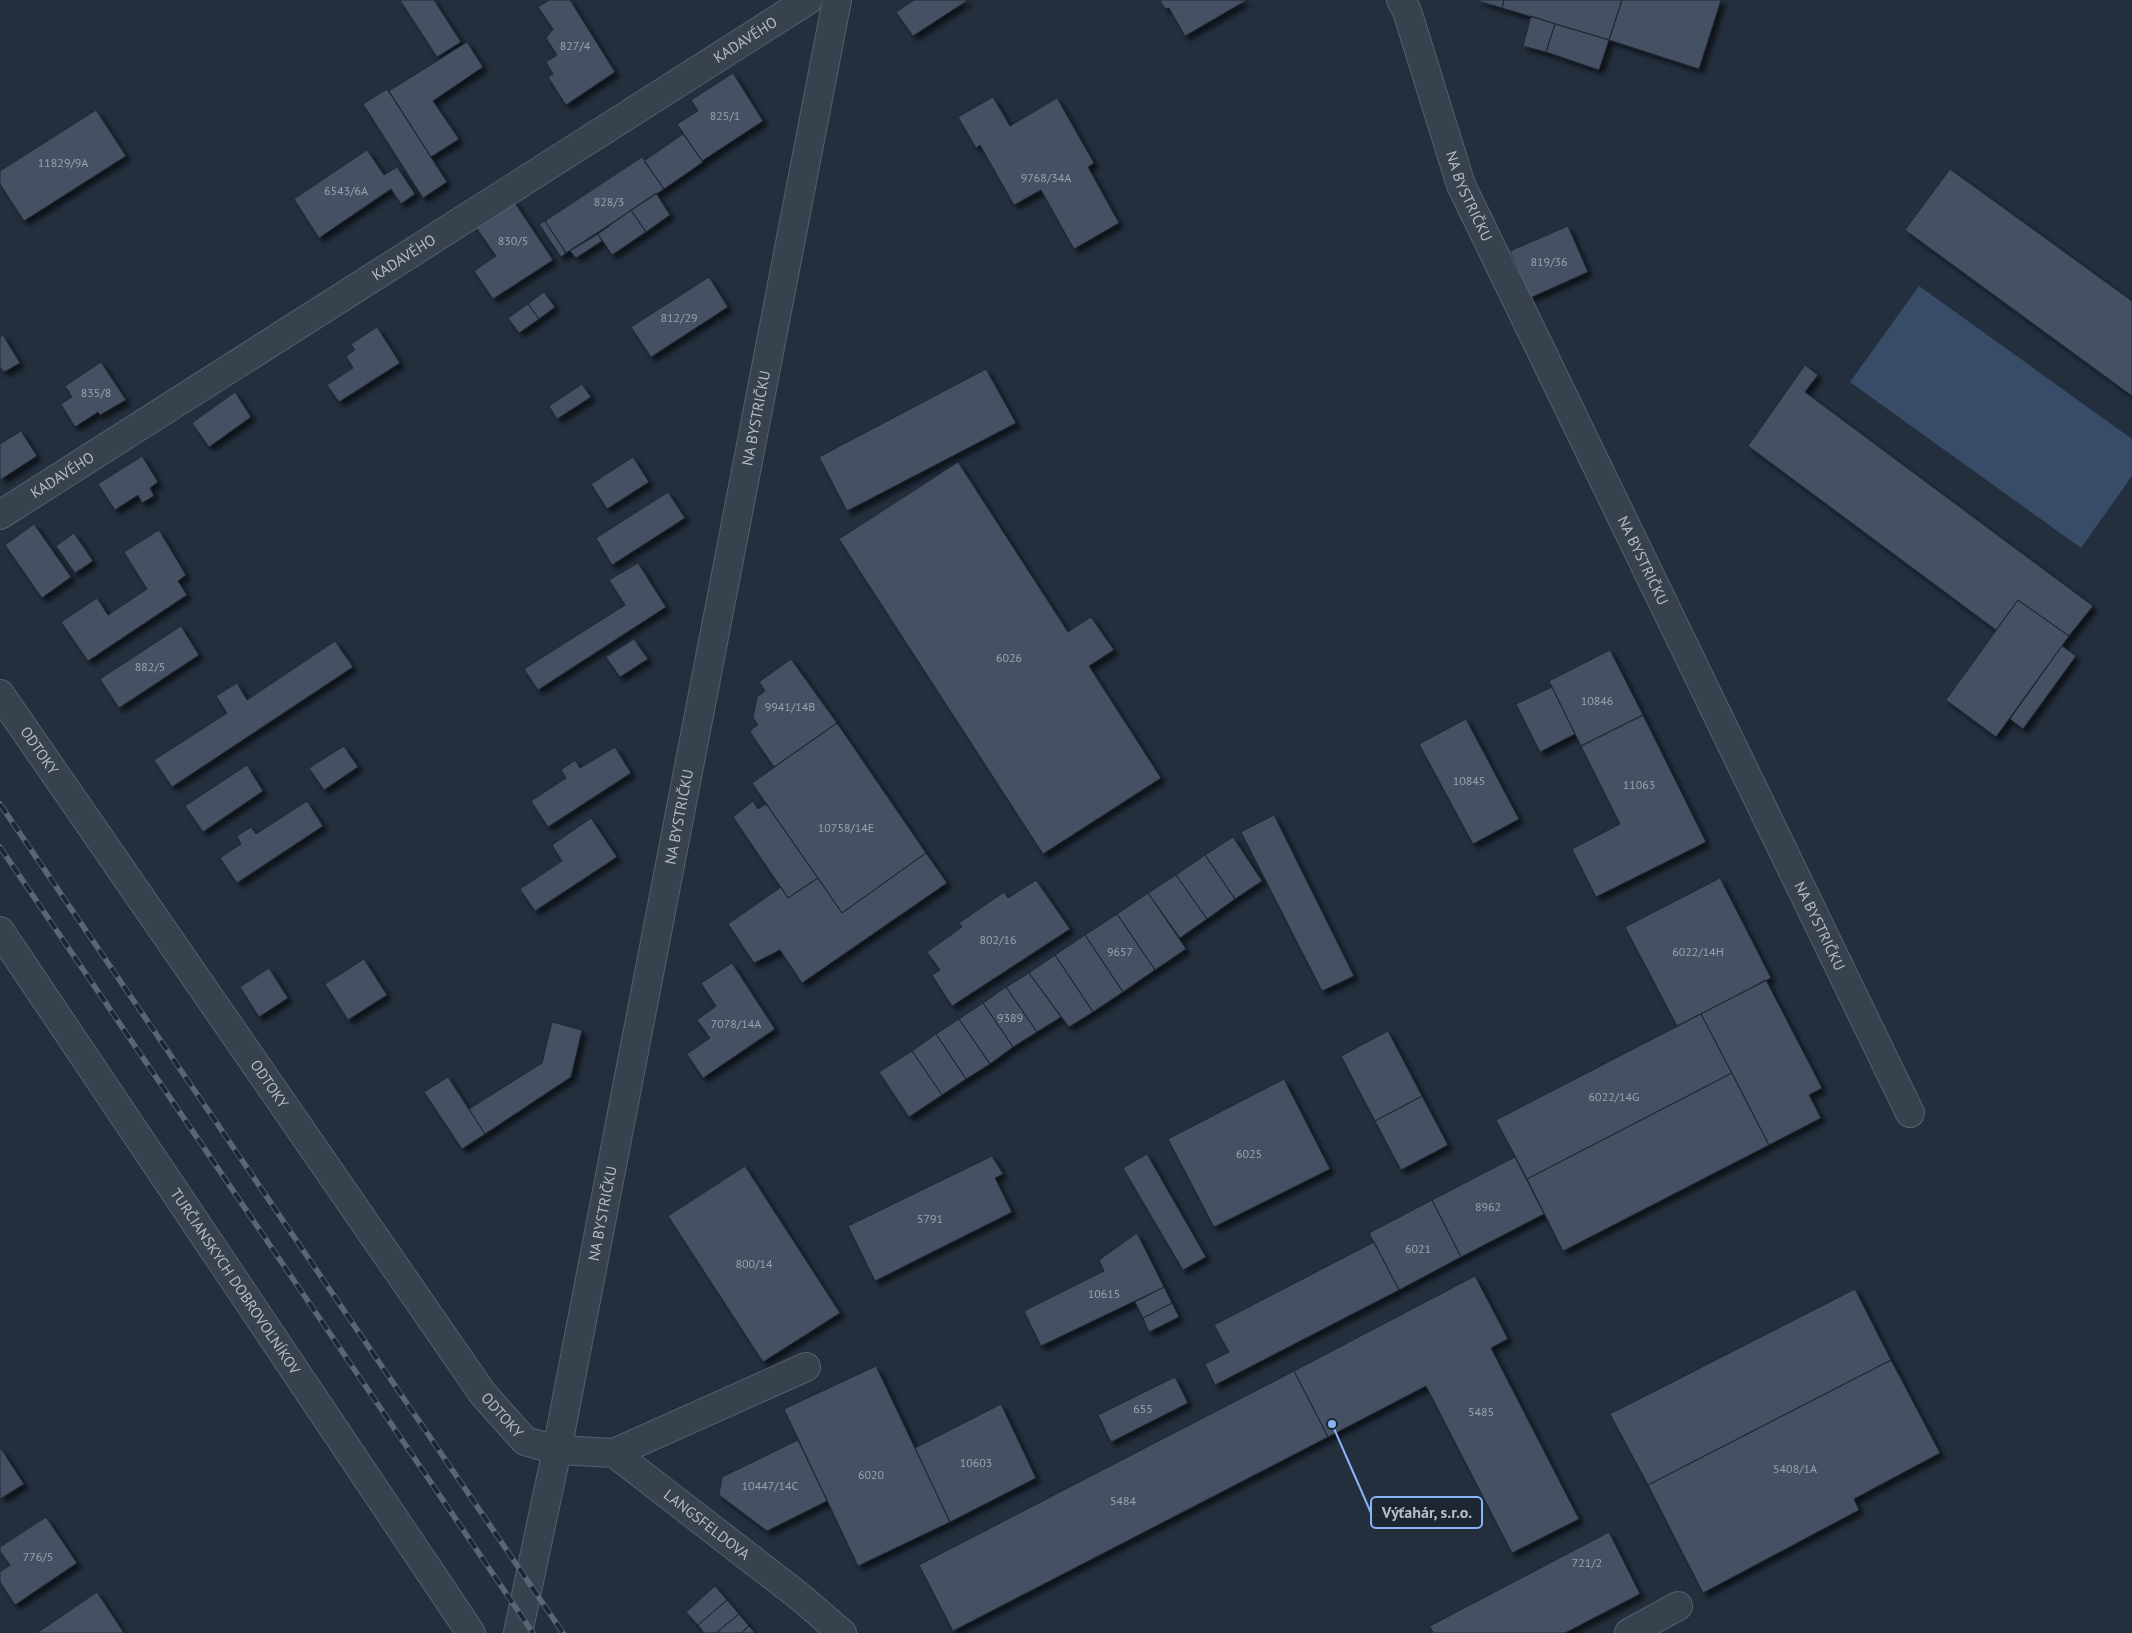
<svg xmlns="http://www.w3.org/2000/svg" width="2132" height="1633" font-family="'PT Sans',sans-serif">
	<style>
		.water { fill: #394c67 }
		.building { fill: #455162; stroke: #1f2835; filter: url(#shadow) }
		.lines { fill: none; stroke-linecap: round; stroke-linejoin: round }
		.minor-casing { stroke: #565f6c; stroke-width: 30 }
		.tertiary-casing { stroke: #565f6c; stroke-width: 30 }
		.minor { stroke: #38414e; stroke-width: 28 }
		.tertiary { stroke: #38414e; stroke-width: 28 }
		.rail-casing { stroke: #5a6575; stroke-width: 5.5 }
		.rail { stroke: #1d2633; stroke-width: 4; stroke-dasharray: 11; stroke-linecap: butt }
		.labels { text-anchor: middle; stroke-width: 4; stroke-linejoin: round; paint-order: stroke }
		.number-label { font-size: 12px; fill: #98a1af }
		.street-label { font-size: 15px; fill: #b4bcc9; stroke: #1d2633 }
		.leader { fill: none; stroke: #8ab4f8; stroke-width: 2 }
		.callout-dot { fill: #8ab4f8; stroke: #1d2633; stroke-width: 2 }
		.callout { fill: #1d2633; stroke: #8ab4f8; stroke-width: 2 }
		.callout-label { font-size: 16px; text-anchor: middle; font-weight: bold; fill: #b4bcc9 }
	</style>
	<defs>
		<filter id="shadow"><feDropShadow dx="4.5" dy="4.5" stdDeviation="2.5" flood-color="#0009"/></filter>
	</defs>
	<rect width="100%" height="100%" fill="#242f3e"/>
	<path class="water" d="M1919,286L2132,439V476L2081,548L1850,382Z"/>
	<path class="building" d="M400,0H434L461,42L437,57Z
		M549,0H570L615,72L566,105L548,77L553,74L546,62L557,55L546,38L553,29L538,7Z
		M914,0H968L913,36L896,12Z
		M1160,0H1247L1185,36L1169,8L1165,9Z
		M1475,0H1504L1502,8Z
		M1504,0H1622L1609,40L1502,8Z
		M1622,0H1721L1699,69L1609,40Z
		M1531,16L1555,24L1546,52L1523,46Z
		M1555,24L1609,40L1599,70L1546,52Z
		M467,42L483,67L433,101L459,139L431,157L389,91Z
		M733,73L763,121L702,161L677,124L698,111L691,100Z
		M387,89L447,182L423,198L363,104Z
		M993,97L1010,126L1057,98L1094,163L1088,167L1119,223L1074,249L1041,190L1014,205L980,145L976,148L958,117Z
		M96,110L126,156L24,221L0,184V171Z
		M683,134L703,162L664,189L644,161Z
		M367,150L384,175L397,167L415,194L401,204L391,189L319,238L294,199Z
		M642,157L664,189L566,253L545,221Z
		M1950,169L2132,301V396L1905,230Z
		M656,193L670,215L646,232L631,210Z
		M513,200L553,260L493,299L474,271L496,256L475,226Z
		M631,210L646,232L612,255L598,234Z
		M545,221L566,253L561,257L539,224Z
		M1568,226L1588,272L1530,298L1510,251Z
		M598,234L602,241L576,258L570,251Z
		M709,277L728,307L651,357L631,327Z
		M544,292L555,307L539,319L528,304Z
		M528,304L539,319L519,333L508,318Z
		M377,327L400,363L339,402L327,385L353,368L346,356L355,350L351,344Z
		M3,335L20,363L4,372L0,367V337Z
		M101,362L126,400L100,415L98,412L75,427L61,404L72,397L65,386Z
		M1805,365L1818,375L1805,392L2093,606L2069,636L2018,600L1996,630L1748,446Z
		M986,369L1016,423L847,511L819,457Z
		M582,384L591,397L557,419L549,406Z
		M235,392L251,417L209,447L192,423Z
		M21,431L37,456L0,480V444Z
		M142,456L158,482L150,488L154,496L142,503L138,495L115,510L98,484Z
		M633,457L649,482L607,509L591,484Z
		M958,462L1068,632L1091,617L1114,650L1089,666L1161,778L1043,854L839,539Z
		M668,492L685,518L612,565L596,538Z
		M34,524L71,577L42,598L5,545Z
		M159,530L186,575L178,581L187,595L88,661L61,622L97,598L108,615L147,589L124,552Z
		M74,533L93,561L75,573L56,546Z
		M638,563L666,607L538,690L524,669L625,605L609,580Z
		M2018,600L2069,636L1996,737L1946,700Z
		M181,626L199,655L119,708L100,679Z
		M634,639L648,659L620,677L606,657Z
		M335,641L353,667L172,787L154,760L227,713L216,696L237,683L247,700Z
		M2062,646L2076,656L2023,729L2010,719Z
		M1610,650L1643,715L1581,746L1549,681Z
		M791,659L837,723L774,767L750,732L753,728L758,725L753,718L757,697L765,691L759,682Z
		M1552,687L1575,734L1540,752L1516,704Z
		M1643,715L1706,842L1596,897L1572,849L1620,824L1581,746Z
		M1466,719L1519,819L1473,844L1419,744Z
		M837,723L926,853L842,913L752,783Z
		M344,746L358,767L324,790L309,768Z
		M615,747L631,773L548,827L531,801L566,778L561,770L575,760L580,768Z
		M247,765L263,791L203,832L185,806Z
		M307,801L323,826L237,883L220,858L241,844L237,836L251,827L256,834Z
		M753,801L758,809L766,804L818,878L788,898L733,817Z
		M1274,815L1354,976L1322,991L1241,832Z
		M591,818L617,857L535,911L520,889L562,861L552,845Z
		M1233,837L1262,881L1235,899L1205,855Z
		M926,853L947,883L802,983L780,950L754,963L728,924L781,887L788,898L818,878L842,913Z
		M1205,855L1235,899L1207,919L1176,875Z
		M1176,875L1207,919L1180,938L1148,893Z
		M1720,878L1771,978L1677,1026L1625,927Z
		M1036,880L1070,929L952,1006L932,975L940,970L927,952L962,927L959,923L1004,892L1008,898Z
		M1148,893L1186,949L1155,970L1117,914Z
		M1117,914L1155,970L1123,992L1085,935Z
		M1085,935L1123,992L1093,1012L1055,955Z
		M1055,955L1093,1012L1069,1027L1029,973Z
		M364,959L387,995L348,1020L325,984Z
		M732,963L775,1029L703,1078L687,1054L710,1038L697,1020L716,1006L701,983Z
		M269,968L288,998L259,1017L240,987Z
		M1029,973L1061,1017L1037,1032L1006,987Z
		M1766,980L1822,1088L1809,1095L1821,1118L1769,1145L1701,1014Z
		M1006,987L1037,1032L1013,1047L983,1003Z
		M983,1003L1013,1047L990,1064L959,1019Z
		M1701,1014L1732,1073L1527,1179L1496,1120Z
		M959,1019L990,1064L966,1079L936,1034Z
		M552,1022L582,1030L571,1077L485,1134L469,1109L542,1063Z
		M1388,1031L1422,1096L1375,1121L1341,1056Z
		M936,1034L966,1079L942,1095L912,1051Z
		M912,1051L942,1095L909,1117L879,1072Z
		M1732,1073L1769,1145L1563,1251L1527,1179Z
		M448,1077L485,1134L462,1149L424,1092Z
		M1284,1079L1330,1169L1214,1227L1168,1139Z
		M1422,1096L1448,1145L1401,1170L1375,1121Z
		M1147,1154L1206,1257L1183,1270L1123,1168Z
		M992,1156L1003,1174L995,1178L1012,1212L875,1281L848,1226Z
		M1515,1157L1544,1214L1461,1257L1432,1200Z
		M745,1166L840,1313L763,1362L668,1216Z
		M1432,1200L1461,1257L1399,1290L1369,1233Z
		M1137,1233L1164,1287L1041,1346L1024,1311L1104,1271L1099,1260Z
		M1374,1242L1399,1290L1215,1385L1205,1364L1229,1352L1214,1325Z
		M1475,1276L1508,1339L1491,1348L1579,1519L1512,1553L1426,1386L1328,1437L1294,1371Z
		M1164,1287L1172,1303L1143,1318L1135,1302Z
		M1855,1289L1891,1360L1648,1485L1610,1414Z
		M1172,1303L1179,1317L1149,1332L1143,1318Z
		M1891,1360L1940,1453L1854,1499L1859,1510L1703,1593L1648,1485Z
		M876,1366L950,1522L858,1566L784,1409Z
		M1294,1371L1328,1437L953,1631L919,1565Z
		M1175,1377L1188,1403L1111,1442L1098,1415Z
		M1001,1404L1036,1478L950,1522L915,1448Z
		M798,1440L827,1501L767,1531L719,1495L722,1477Z
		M0,1447L24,1484L0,1499Z
		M46,1517L77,1563L15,1605L0,1582V1572L10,1565L0,1551V1547Z
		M1609,1532L1640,1594L1565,1633H1433L1430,1626Z
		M715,1586L727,1600L698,1625L686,1612Z
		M97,1592L124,1633H37Z
		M727,1600L739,1614L716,1633H704L698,1625Z
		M739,1614L749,1626L741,1633H716Z
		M749,1626L755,1633H741Z"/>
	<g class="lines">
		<g class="minor-casing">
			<g id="minor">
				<path id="s1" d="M1401,0L1407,11L1461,185L1910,1113"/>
				<path id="s2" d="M0,515L808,0"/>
				<path id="s3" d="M0,694L483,1394L525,1441L557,1450L614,1453L799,1596L842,1633"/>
				<path id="s4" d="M0,931L471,1633"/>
				<path d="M614,1453L806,1367"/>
				<path d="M1629,1633L1678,1606"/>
			</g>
		</g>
		<g class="tertiary-casing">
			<g id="tertiary">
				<path id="s5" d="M518,1633L557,1450L837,0"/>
			</g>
		</g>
		<use href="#minor" class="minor"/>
		<use href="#tertiary" class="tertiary"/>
		<g class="rail-casing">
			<path id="rail" d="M0,804L563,1633
				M0,847L533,1633"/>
		</g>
		<use href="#rail" class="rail"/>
	</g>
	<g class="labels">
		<g class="number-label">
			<text x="575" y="50">827/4</text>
			<text x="725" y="120">825/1</text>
			<text x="63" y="167">11829/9A</text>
			<text x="1046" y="182">9768/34A</text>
			<text x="346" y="195">6543/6A</text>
			<text x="609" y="206">828/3</text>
			<text x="513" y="245">830/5</text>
			<text x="1549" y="266">819/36</text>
			<text x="679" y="322">812/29</text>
			<text x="96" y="397">835/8</text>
			<text x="1009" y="662">6026</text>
			<text x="150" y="671">882/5</text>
			<text x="1597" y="705">10846</text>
			<text x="790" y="711">9941/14B</text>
			<text x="1469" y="785">10845</text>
			<text x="1639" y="789">11063</text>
			<text x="846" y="832">10758/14E</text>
			<text x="998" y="944">802/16</text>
			<text x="1120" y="956">9657</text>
			<text x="1698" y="956">6022/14H</text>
			<text x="1010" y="1022">9389</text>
			<text x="736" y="1028">7078/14A</text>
			<text x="1614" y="1101">6022/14G</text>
			<text x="1249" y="1158">6025</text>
			<text x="1488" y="1211">8962</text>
			<text x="930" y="1223">5791</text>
			<text x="1418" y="1253">6021</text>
			<text x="754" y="1268">800/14</text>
			<text x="1104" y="1298">10615</text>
			<text x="1143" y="1413">655</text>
			<text x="1481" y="1416">5485</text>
			<text x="976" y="1467">10603</text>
			<text x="1795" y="1473">5408/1A</text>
			<text x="871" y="1479">6020</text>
			<text x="770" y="1490">10447/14C</text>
			<text x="1123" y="1505">5484</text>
			<text x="38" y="1561">776/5</text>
			<text x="1587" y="1567">721/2</text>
		</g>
		<g class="street-label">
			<text dy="5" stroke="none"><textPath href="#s2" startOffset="884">KADAVÉHO</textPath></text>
			<text dy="5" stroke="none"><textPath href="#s1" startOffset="208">NA BYSTRIČKU</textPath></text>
			<text dy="5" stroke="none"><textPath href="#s2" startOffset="479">KADAVÉHO</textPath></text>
			<text dy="5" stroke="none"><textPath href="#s5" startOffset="1238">NA BYSTRIČKU</textPath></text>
			<text dy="5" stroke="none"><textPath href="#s2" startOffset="74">KADAVÉHO</textPath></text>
			<text dy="5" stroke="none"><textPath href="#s1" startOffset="612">NA BYSTRIČKU</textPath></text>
			<text dy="5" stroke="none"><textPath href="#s3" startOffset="69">ODTOKY</textPath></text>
			<text dy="5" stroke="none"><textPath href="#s5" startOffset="832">NA BYSTRIČKU</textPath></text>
			<text dy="5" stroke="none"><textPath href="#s1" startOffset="1018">NA BYSTRIČKU</textPath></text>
			<text dy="5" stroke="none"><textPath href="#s3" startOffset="474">ODTOKY</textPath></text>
			<text dy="5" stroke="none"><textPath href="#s5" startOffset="428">NA BYSTRIČKU</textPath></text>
			<text dy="5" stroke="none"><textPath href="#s4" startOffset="422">TURČIANSKYCH DOBROVOĽNÍKOV</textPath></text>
			<text dy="5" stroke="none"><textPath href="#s3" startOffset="879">ODTOKY</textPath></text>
			<text dy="5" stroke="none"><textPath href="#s3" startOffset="1121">LANGSFELDOVA</textPath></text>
		</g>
	</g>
	<path class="leader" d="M1332 1424L1371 1513"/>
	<circle class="callout-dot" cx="1332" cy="1424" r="5"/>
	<rect class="callout" x="1371" y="1497" width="111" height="31" rx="5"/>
	<g class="callout-label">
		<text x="1427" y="1518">Výťahár, s.r.o.</text>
	</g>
</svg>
